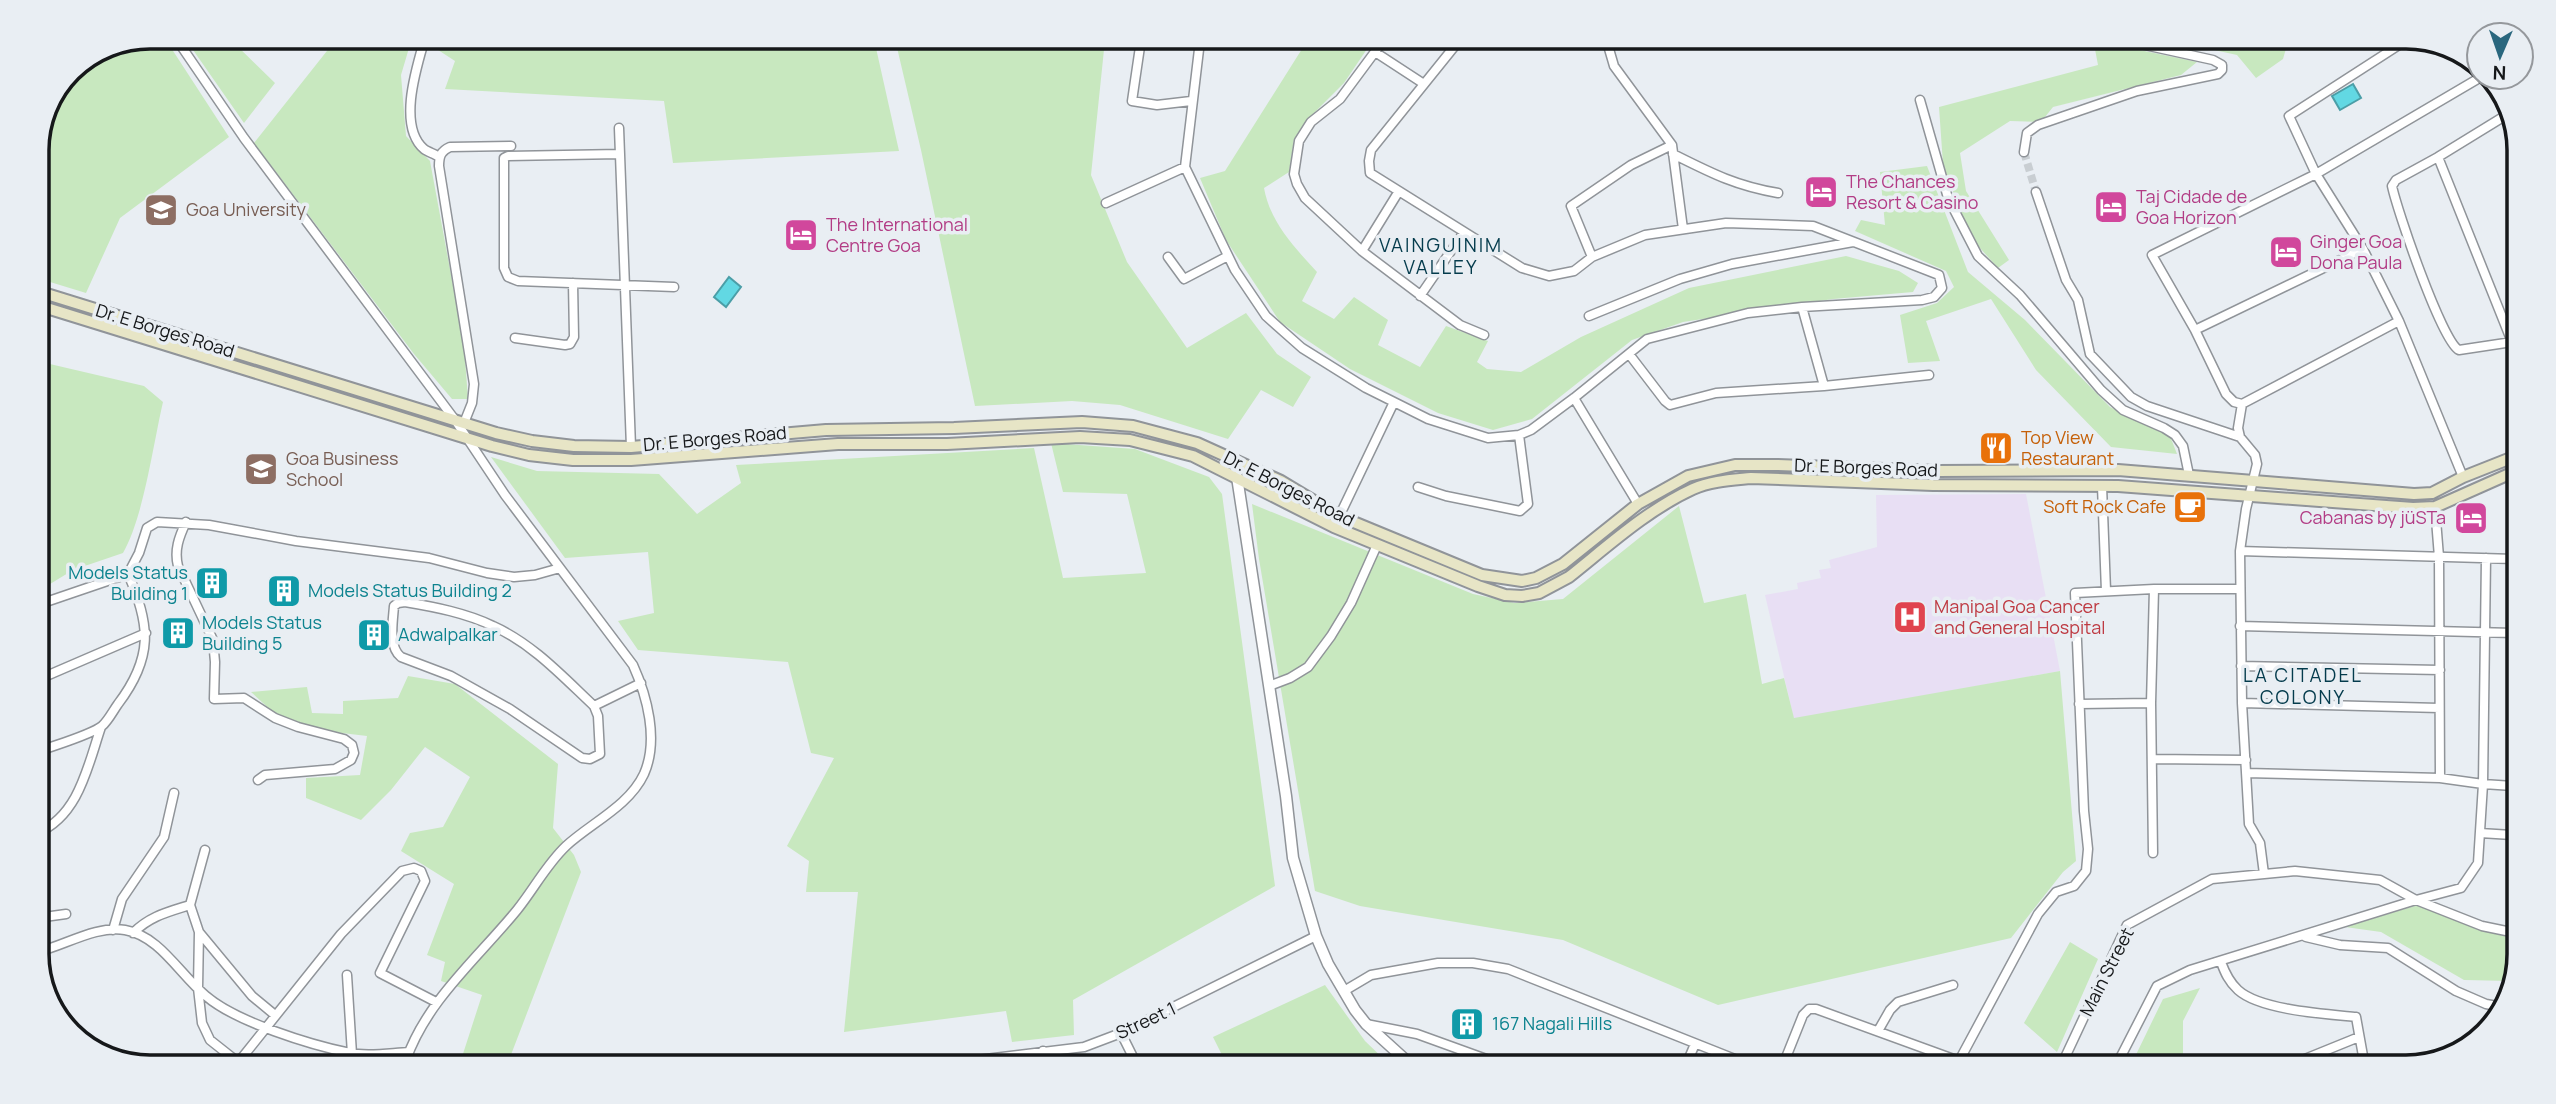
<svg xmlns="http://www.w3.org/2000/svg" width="2556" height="1104" font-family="Manrope,sans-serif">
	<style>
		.medical { fill: #e8dff4 }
		.green { fill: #c8e8bf }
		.water { fill: #62d8e3; stroke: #4b9ea7; stroke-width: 2 }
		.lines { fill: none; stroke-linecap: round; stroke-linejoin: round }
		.minor-tunnel { stroke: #c9ced2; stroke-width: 8; stroke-dasharray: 8 4; stroke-linecap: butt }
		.minor-casing { stroke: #909499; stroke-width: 11 }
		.tertiary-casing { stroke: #909499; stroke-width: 13 }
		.secondary-casing { stroke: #909499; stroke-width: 14 }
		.minor { stroke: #fff; stroke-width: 8 }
		.tertiary { stroke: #fff; stroke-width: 10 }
		.secondary { stroke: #e7e5c6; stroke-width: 10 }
		.labels { text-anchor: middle; stroke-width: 7; stroke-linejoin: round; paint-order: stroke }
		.hotel-label { font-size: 18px; fill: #b23c85; stroke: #e9eef3; text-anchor: start }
		.education-label { font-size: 18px; fill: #785e54; stroke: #e9eef3; text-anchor: start }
		.street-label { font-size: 18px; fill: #16181a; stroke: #e9eef3 }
		.food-label { font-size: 18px; fill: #c56008; stroke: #e9eef3; text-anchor: start }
		.culture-label { font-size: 18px; fill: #0d838f; stroke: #e9eef3; text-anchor: start }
		.health-label { font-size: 18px; fill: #be3a42; stroke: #e9eef3; text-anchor: start }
		.neighbourhood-label { font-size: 19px; letter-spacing: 2px; fill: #043b4c; stroke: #e9eef3 }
		.rim { fill: none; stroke: #16181a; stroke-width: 3.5 }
	</style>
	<rect width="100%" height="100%" fill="#e9eef3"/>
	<path class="medical" d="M2026,494L2060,671L1794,719L1765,595L1798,589L1797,583L1821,578L1819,570L1831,568L1829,560L1877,547L1876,495Z"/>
	<path class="green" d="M150,37H164L229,137L120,218L86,293L37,278V143L70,70Z
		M184,37H228L275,83L244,123Z
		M338,37L412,38L401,75L406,136L430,161L464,345L468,399H452L414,354L254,143Z
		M435,38L874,39L899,151L673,163L664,101L445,89L455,61L432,46Z
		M895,39L1105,40L1091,175L1127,262L1187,348L1246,313L1277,354L1311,377L1293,407L1261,390L1228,439L1120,405L1072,401L975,406L921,150Z
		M1307,41H1364L1369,46L1344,83L1311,116L1294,139L1289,172L1264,188C1270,222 1294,247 1317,272L1302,301L1334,319L1354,297L1388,320L1378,345L1420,367L1446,326L1488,341L1477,362L1487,369L1521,372L1581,337L1689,288L1846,256L1899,271L1918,283L1913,292L1833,299L1683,322L1632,340L1532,419L1493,430L1438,413L1350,369L1280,322L1226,240L1200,178L1225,171Z
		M2094,44H2111L2197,62L2181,75L2053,107L2041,122L2010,121L1960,153L1966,191L2009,260L1998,268L1969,236L1943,164L1939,107L2098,65Z
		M2187,44L2287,45L2283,59L2256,78L2237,55Z
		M1927,166L1968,272L2025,320L2110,407L2170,436L2177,454L2111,447L2036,370L1991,299L1926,321L1940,361L1908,363L1900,315L1937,303L1954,287L1946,271L1855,231L1861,220L1885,225L1880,172Z
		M37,361L144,386L163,402C153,445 144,516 123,553L73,570L37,592Z
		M1051,443L1135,449L1209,477L1222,494L1275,886L1073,1000L1074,1035L1012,1042L1006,1011L844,1032L858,892H806L809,861L787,846L834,758L811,753L788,662L638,650L618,621L654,613L648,552L565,558L491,457L537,471L659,474L697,514L741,483L736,465L1034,448L1063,578L1146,573L1127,494L1063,492Z
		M1252,504L1473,594L1515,603L1563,599L1679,506L1704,603L1746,594L1762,684L1784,678L1794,718L2060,671L2076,861L2063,872L2011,938L1718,1005L1563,940L1360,906L1315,891L1259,559Z
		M408,676L455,684L558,764L553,828L574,855L581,872L509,1060H461L482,995L441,981L445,962L427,955L454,884L401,851L410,833L443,827L470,777L425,747L391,790L361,820L306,798V778L360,775L367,736L317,730L277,716L251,692L307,687L312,713L343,714V701L398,698Z
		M2418,905L2470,926L2511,938V981L2464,980L2381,932L2345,927Z
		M2070,942L2098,959L2057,1052L2024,1023Z
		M1325,985L1365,1041L1389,1064L1226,1063L1213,1037Z
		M2200,988L2183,1021V1066L2131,1065L2163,999Z"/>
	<path class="water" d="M2353,84L2361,98L2340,110L2332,96Z
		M729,277L741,287L726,307L714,297Z"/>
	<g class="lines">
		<path class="minor-tunnel" d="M2024,152L2036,192"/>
		<g class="minor-casing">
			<path id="minor" d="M175,37L244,138L455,420L505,495L633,665C647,696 659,740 644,774C629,806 591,823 566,846C546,865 534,889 517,910C478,958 427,1000 406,1060
				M425,38C417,66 397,126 424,149C428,152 435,154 439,157
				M1141,40L1132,101L1157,105L1191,101
				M1200,41L1185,167L1235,270L1266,316L1302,348L1366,388L1428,419L1488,438L1519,435L1531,430L1574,398L1647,339L1748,313L1802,307L1922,300L1934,297L1942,288L1939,275L1813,226L1726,223L1645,235L1592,257L1574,271L1549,276L1522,268L1370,173L1369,161L1371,150L1458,42
				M1383,41L1340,99L1311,122L1299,141L1294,174L1297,184L1305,198L1362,251L1460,325L1484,335
				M1607,42L1614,66L1672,145L1683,229
				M2399,45L2289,116L2316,174L2363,249L2399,321L2463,477
				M1375,52L1424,84
				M1920,100L1948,198L1978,256L2020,295L2101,390L2123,410L2164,428L2175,435L2183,446L2189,475
				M2508,114L2438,157L2512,342L2517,341
				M619,128L631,447
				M2024,152L2027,133L2038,125L2137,91L2218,74L2222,70V65L2213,60L2140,44
				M620,154L508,156L504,158V268L508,277L518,281L674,287
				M1673,154C1711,173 1736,186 1778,193
				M2438,157L2396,180L2392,186C2397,210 2442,342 2459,350L2512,342
				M2036,192L2066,280L2078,300L2090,354L2131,397L2147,406L2240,437
				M1106,203L1185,167
				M1362,251L1399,191
				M1168,257L1184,279L1228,256
				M1592,257L1571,206L1631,165L1672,145
				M1420,296L1464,232
				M1802,307L1824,386
				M1589,316L1680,279L1732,264L1853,242
				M2399,321L2242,404L2238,428L2240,437L2255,455L2257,464L2246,509L2240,551L2242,703L2439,708
				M2195,330L2363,249
				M515,338L565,345L570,344L574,337L573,283
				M1629,354L1665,401L1670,405L1716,393L1824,386L1929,375
				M1574,398L1638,504
				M2242,404L2234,402L2226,394L2195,330L2152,255L2316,174L2481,77
				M464,423L472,403L474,384L439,166C439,156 441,151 450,147L511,146
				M2102,486L2106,591
				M1418,487L1446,496L1520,511L1528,504L1519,435
				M2435,507L2439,557L2440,778
				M1337,521L1394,402
				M186,522C179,537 174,550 178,566L213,640L215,662L214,699L244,698L275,718L298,727L344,739L352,745L354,753L351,760L335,769L265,775L258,780
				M2240,551L2515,559
				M2486,558L2483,784L2513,786
				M37,605L128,574
				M2240,626L2514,633
				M2241,666L2440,670
				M37,680L146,633
				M1269,686L1290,678L1308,667L1331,636L1351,603L1377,545
				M2242,703L2249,824L2260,843L2264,874
				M2079,704L2151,703
				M594,706C563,677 533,644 493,626C466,613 435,607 405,602L398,603L394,606C393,621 388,647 401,657L451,676L510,709L582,758L590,759L600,754L598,716L594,706L641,683
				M37,752C52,746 91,735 102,726C108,721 113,711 118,704C153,658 151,625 128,574L139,553L147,528L157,522L209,525L296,541L429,558L487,573L514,577L535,575L560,568
				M2152,759L2246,760
				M37,833C79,816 88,765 101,727
				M2480,833L2512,835
				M205,850L190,905L199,932L198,988L202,1023L210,1040L234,1059
				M2153,853L2151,703L2154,589
				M37,918L66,914
				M113,930L122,899L164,837L174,793
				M199,932L252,996L275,1015
				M133,933C150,916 168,912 190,905
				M2306,937L2340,945L2388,948L2456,991L2486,1004L2503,1007
				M37,952C64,946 96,925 125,930C160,936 180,975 206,996C236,1022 311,1045 350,1053C368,1057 390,1053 409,1052
				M2221,962C2225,973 2229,982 2238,990C2260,1010 2325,1014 2356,1017L2365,1067
				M347,975L352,1054
				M1344,991L1371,975L1438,963H1473L1508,969L1750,1065
				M1366,1024L1417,1034L1500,1064
				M1878,1031L1890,1010L1898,1002L1953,985
				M1121,1033L1136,1063
				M1043,1051L1044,1062
				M241,1059L341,934L402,871L414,868L421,871L425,881L380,973L436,1002
				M961,1062L1084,1047L1121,1033L1316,936
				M1686,1065L1695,1044
				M1783,1065L1803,1015L1809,1009H1816L1959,1061L2038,914L2056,892L2074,886L2086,871L2088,849L2084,811L2075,593L2154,589H2239
				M2061,1066L2127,925L2212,879L2295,871L2380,880L2416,900L2482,926L2511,932
				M2116,1066L2157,986L2190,970L2416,900L2461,888L2478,863L2483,784L2440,778L2246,773
				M2285,1067L2359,1037"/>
		</g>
		<g class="tertiary-casing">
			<path id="tertiary" d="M1237,477L1286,796L1293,858L1316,936L1328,964L1355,1010L1366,1024L1410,1064"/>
		</g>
		<g class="secondary-casing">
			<path id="secondary" d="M37,291L496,433L532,441L574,446L631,447L826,430L954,428L1082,422L1133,426L1197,443L1281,481L1339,516L1482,575L1522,581L1536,578L1563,564L1638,504L1688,476L1735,465H1778L1937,471L2118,470L2414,494L2432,493L2463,477L2516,456
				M37,305L492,446L529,455L573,460H631L838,444H947L1080,437L1130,440L1193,456L1334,527L1478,586L1505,595L1522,596L1539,593L1569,577C1608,546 1647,510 1693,489C1711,481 1732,480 1751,478L1933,485L2118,486L2413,508L2435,507L2516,471"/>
		</g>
		<use href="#minor" class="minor"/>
		<use href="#tertiary" class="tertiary"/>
		<use href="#secondary" class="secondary"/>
	</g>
	<defs>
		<g id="hotel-square" transform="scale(1.75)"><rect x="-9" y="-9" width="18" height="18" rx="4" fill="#d1479c" stroke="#e9eef3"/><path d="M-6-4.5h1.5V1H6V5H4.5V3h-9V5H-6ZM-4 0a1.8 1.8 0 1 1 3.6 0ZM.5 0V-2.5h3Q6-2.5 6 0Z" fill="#fff"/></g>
		<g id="university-square" transform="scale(1.75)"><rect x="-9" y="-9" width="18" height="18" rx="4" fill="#8d6e63" stroke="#e9eef3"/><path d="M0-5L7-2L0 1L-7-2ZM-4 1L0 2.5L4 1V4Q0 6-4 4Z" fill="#fff"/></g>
		<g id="restaurant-square" transform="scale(1.75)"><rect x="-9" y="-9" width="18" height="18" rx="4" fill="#e8710a" stroke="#e9eef3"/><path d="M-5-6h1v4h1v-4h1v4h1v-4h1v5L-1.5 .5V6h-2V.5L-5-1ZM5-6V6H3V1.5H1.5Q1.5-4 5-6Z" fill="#fff"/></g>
		<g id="cafe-square" transform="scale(1.75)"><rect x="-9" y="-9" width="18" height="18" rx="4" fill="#e8710a" stroke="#e9eef3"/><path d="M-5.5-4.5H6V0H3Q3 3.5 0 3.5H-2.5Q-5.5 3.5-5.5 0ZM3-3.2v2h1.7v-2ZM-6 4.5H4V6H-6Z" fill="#fff"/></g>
		<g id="building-square" transform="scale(1.75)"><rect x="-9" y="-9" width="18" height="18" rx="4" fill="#0f9aa8" stroke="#e9eef3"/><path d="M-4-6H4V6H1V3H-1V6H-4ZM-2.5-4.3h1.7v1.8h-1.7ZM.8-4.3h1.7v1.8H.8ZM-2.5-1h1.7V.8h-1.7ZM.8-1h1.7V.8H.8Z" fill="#fff"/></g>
		<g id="hospital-square" transform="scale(1.75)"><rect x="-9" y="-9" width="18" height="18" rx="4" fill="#e0444e" stroke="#e9eef3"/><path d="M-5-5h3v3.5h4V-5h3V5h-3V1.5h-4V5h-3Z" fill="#fff"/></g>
	</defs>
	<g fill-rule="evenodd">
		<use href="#hotel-square" x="1821" y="192"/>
		<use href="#hotel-square" x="2111" y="207"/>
		<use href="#university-square" x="161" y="210"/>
		<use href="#hotel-square" x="801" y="235"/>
		<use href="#hotel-square" x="2286" y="252"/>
		<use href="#restaurant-square" x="1996" y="448"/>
		<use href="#university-square" x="261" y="469"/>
		<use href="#cafe-square" x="2190" y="507"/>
		<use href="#hotel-square" x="2471" y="518"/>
		<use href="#building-square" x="212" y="583"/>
		<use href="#building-square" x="284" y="591"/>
		<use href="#hospital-square" x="1910" y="617"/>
		<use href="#building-square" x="178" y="633"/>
		<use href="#building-square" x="374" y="635"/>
		<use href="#building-square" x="1467" y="1024"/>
	</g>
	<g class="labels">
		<g class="hotel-label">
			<text x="1846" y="188">The Chances<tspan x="1846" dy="21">Resort &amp; Casino</tspan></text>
			<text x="2136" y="203">Taj Cidade de<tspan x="2136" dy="21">Goa Horizon</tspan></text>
			<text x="826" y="231">The International<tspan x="826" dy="21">Centre Goa</tspan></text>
			<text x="2310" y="248">Ginger Goa<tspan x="2310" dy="21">Dona Paula</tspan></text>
			<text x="2446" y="524" text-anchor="end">Cabanas by jüSTa</text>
		</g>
		<g class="education-label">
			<text x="186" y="216">Goa University</text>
			<text x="286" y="465">Goa Business<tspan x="286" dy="21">School</tspan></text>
		</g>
		<g class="street-label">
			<text transform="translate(165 331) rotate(17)" y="6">Dr. E Borges Road</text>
			<text transform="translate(715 439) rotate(-5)" y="6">Dr. E Borges Road</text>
			<text transform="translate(1866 468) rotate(2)" y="6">Dr. E Borges Road</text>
			<text transform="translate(1289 489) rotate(27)" y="6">Dr. E Borges Road</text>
			<text transform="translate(2107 972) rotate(-63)" y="6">Main Street</text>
			<text transform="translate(1146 1021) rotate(-25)" y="6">Street 1</text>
		</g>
		<g class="food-label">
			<text x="2021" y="444">Top View<tspan x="2021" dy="21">Restaurant</tspan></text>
			<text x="2166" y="513" text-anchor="end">Soft Rock Cafe</text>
		</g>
		<g class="culture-label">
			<text x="188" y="579" text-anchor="end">Models Status<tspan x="188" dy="21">Building 1</tspan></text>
			<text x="308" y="597">Models Status Building 2</text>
			<text x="202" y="629">Models Status<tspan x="202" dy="21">Building 5</tspan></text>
			<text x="398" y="641">Adwalpalkar</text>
			<text x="1492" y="1030">167 Nagali Hills</text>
		</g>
		<g class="health-label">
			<text x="1934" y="613">Manipal Goa Cancer<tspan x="1934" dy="21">and General Hospital</tspan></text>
		</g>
		<g class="neighbourhood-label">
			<text x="1441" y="252">VAINGUINIM<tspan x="1441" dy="22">VALLEY</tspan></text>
			<text x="2303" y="682">LA CITADEL<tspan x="2303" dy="22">COLONY</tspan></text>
		</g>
	</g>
	<path d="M0 0H2556V1104H0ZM150 49H2406A101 101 0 0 1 2507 150V954A101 101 0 0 1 2406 1055H150A101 101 0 0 1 49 954V150A101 101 0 0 1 150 49Z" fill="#e9eef3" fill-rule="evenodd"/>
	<path class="rim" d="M150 49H2406A101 101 0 0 1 2507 150V954A101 101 0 0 1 2406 1055H150A101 101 0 0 1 49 954V150A101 101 0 0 1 150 49Z"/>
	<g transform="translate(2500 56) rotate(182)"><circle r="33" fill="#e9eef3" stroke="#95989c" stroke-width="2"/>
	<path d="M0-5L12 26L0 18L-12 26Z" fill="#2a677e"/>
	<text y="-10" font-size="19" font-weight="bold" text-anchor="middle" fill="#16181a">N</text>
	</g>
</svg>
